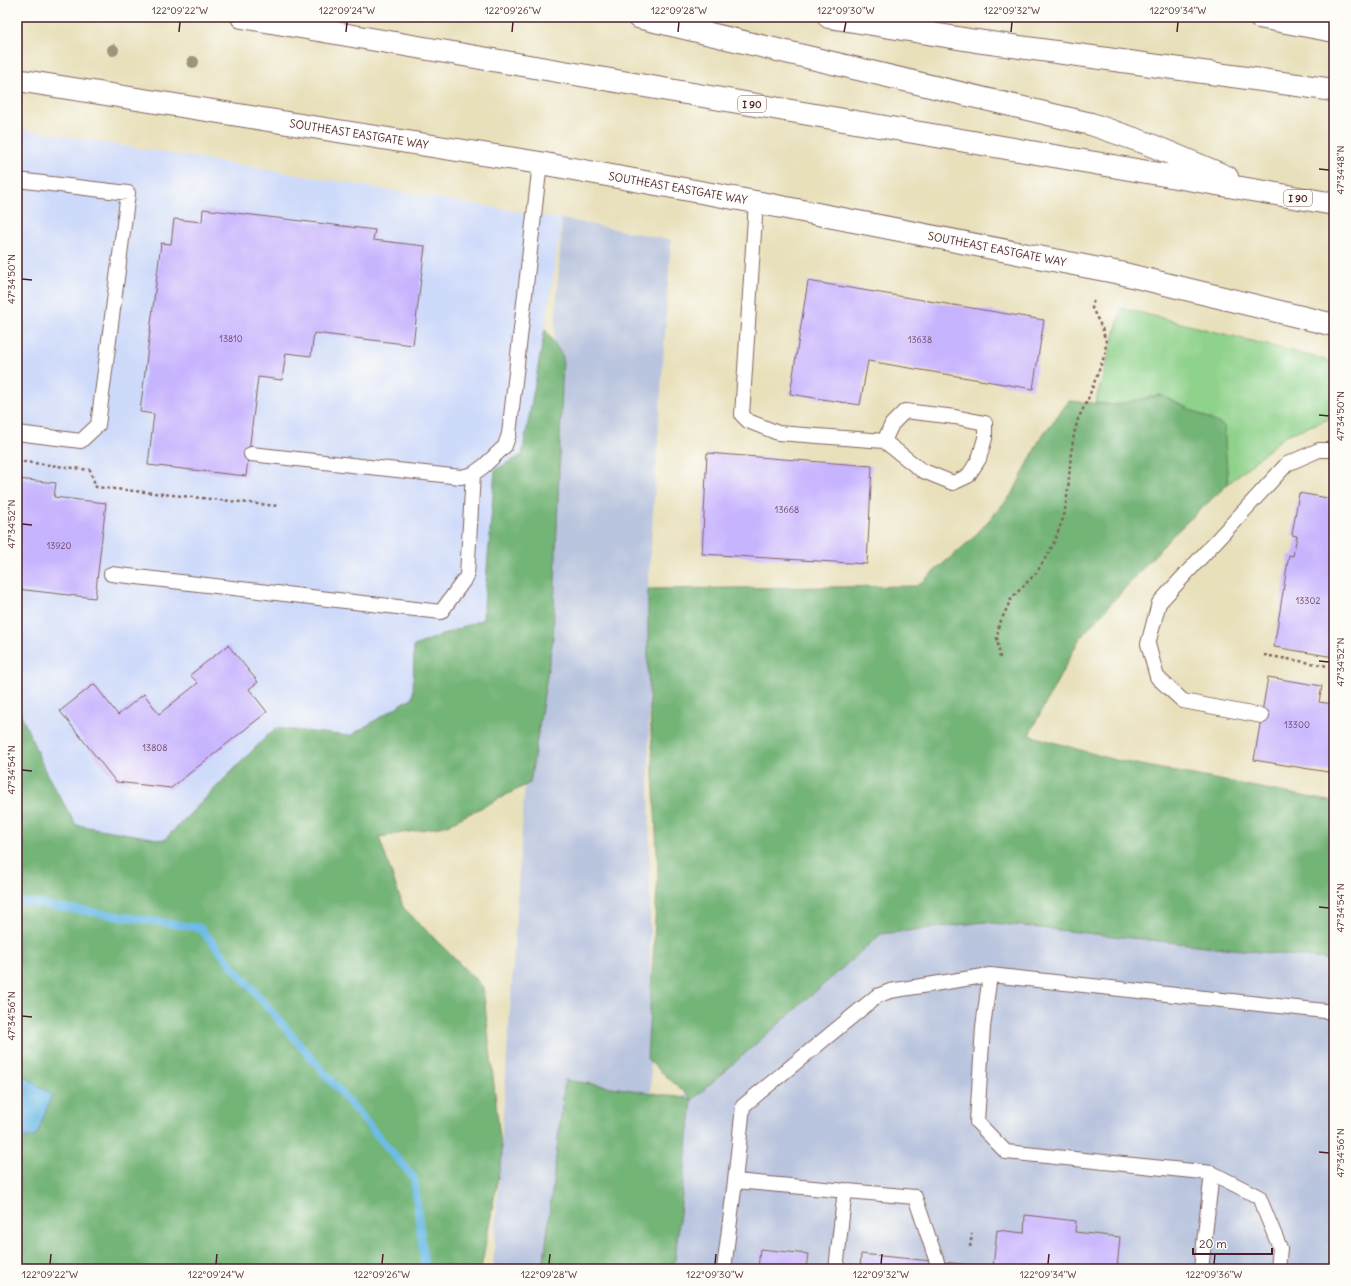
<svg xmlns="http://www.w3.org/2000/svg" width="1351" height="1286" font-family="Delius,sans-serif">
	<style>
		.built { fill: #cedafa }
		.industrial { fill: #b9c4de }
		.green { fill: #8fd28b; stroke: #6c785b }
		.forest { fill: #73b477; stroke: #5e6a51 }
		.water { fill: #6dbbe7; stroke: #5c6d89 }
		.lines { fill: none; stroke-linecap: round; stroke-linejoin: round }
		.stream { stroke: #6dbbe7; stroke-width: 8 }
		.building { fill: #c7b4fe }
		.service-casing { stroke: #81635d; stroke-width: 16 }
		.secondary-casing { stroke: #81635d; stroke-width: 24 }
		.motorway-casing { stroke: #81635d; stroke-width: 24 }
		.path { stroke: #81635d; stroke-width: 2.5; stroke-dasharray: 3 3; stroke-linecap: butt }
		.service { stroke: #fff; stroke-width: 14 }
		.secondary { stroke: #fff; stroke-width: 22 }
		.motorway { stroke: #fff; stroke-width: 22 }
		.tree { fill: #9d947c }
		.ticks { fill: none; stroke: #4a1f2b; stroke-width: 1.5 }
		.labels { text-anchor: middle; stroke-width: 3; stroke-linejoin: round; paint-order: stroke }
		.number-label { font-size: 9px; fill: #694460 }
		.shield { fill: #fdfcf7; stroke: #806168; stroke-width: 1 }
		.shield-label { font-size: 10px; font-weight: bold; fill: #4a1f2b }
		.street-label { font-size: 11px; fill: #4a1f2b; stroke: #fdfcf7 }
		.neatline { fill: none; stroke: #4a1f2b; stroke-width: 1.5 }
		.ticks-label { font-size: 10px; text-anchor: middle; fill: #4a1f2b }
	</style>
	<rect width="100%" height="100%" fill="#fdfcf7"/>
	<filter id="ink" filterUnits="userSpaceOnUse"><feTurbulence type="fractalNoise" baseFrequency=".025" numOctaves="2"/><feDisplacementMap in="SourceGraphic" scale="8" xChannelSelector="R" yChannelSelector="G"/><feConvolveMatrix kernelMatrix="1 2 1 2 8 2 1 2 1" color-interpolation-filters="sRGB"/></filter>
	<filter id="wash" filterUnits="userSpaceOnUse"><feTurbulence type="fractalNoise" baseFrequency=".012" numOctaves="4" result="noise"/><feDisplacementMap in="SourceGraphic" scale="16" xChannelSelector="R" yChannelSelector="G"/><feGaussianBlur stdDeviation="0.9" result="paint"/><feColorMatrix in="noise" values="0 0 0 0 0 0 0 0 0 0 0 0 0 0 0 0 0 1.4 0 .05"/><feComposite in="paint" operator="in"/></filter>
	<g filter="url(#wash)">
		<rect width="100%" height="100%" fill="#e8e0bb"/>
		<path class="built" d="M17,128L562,219L545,329L522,455L495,470L483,619L414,646V696L350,736L275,728L164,840L76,825L46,773L17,705Z"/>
		<path class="industrial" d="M562,219L671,240L648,589L651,1123L939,883L1334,946V1269H493Z"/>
		<path class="green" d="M1122,308L1334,362V420L1329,419L1286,435L1228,484L1223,426L1161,395L1115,405L1095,403Z"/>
		<path class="forest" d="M545,329L563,357L553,638L530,783L445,826L379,837L403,907L483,987L502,1156L481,1269H17V705L46,773L76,825L164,840L275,728L350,736L413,697L414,646L483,619L495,470L522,455Z
			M1161,395L1224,426L1228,484L1172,536L1080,638L1029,735L1115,760L1334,802V960L984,922L881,934L692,1100L674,1269H543L565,1080L692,1099L647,1059L658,870L648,671V589L917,586L972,539L1013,493L1041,437L1069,401L1115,405Z"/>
		<path class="water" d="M17,1070L52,1095L36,1136L17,1141Z"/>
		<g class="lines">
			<path class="stream" d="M17,901L200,928L414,1178L425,1269"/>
		</g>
		<g id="blocks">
			<path class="building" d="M203,209L375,230L373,240L425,246L413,345L314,333L311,356L286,353L282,380L258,377L246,476L148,465L154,414L140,412L161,243L171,244L174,219L202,222Z
				M808,281L1044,320L1033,389L868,361L860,405L790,394Z
				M707,453L872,466L867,564L702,554Z
				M17,479L56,483L54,497L106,503L95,598L17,589Z
				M1299,493L1334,499V657L1274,647L1289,555L1293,556L1297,536L1292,535Z
				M228,645L258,682L249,689L267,712L171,788L116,782L60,711L94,684L118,715L144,694L159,714L198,683L190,675Z
				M1268,677L1322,686L1319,702L1334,704V773L1254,760Z
				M1025,1215L1076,1221L1075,1232L1120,1237L1117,1269H860L861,1254L993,1267L997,1230L1024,1233Z
				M760,1249L808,1254L806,1269H758Z"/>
		</g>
	</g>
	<g filter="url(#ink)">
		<use href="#blocks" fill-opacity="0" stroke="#81635d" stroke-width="1"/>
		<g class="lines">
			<g class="service-casing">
				<path id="service" d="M17,180L128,193L98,425L81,441L17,433
					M756,202L742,415L748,421L778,433L884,441L921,470L953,483L968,476L979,459L985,438V423L955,417L905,411L892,424L884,441
					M251,454L461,477L473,474L484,466L505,446L509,434L540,163
					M111,574L441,612L467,576L473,474
					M1262,716L1183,701L1157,677L1148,644L1159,603L1287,464L1319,450H1334
					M990,975L983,1027L977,1122L1006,1152L1212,1173L1259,1197L1280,1248L1278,1269
					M735,1181L743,1106L877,996L890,991L990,975L1334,1012
					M724,1269L735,1181L915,1197L937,1262
					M836,1269L845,1190
					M1201,1269L1212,1173"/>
			</g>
			<g class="secondary-casing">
				<path id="secondary" d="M17,80L540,163L761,203L1120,273L1334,325"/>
			</g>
			<g class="motorway-casing">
				<path id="motorway" d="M242,17L1334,204
					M638,17L1091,124L1146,143L1227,177
					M829,17L976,41L1334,90
					M1259,17L1334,31"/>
			</g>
			<path class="path" d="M17,461L90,470L96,487L278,506
				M1264,655L1334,667
				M1000,658L997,638L999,625L1006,610L1011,599L1037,572L1053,545L1064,516L1068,490L1071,453L1074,434L1078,419L1088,399L1105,354L1106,342L1102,328L1092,308L1094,298
				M970,1247L972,1234"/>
			<use href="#service" class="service"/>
			<use href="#secondary" class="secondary"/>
			<use href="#motorway" class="motorway"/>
		</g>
		<g class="tree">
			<circle cx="113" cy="50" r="6"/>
			<circle cx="193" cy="62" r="6"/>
		</g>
	</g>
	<path class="ticks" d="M179,32L180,22M346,32L347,22M512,32L513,22M678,32L679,22M844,32L846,22M1011,32L1012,22M1177,32L1178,22M1319,169L1329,170M22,279L32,280M1319,415L1329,416M22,524L32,525M1319,661L1329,662M22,770L32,771M1319,907L1329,908M22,1016L32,1017M1319,1152L1329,1153M50,1264L51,1254M216,1264L217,1254M382,1264L383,1254M549,1264L550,1254M715,1264L716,1254M881,1264L882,1254M1048,1264L1049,1254M1214,1264L1215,1254"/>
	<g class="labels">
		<g class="number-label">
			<text x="231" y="342">13810</text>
			<text x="920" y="343">13638</text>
			<text x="787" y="513">13668</text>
			<text x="59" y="549">13920</text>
			<text x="1308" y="604">13302</text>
			<text x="1297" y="728">13300</text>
			<text x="155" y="751">13808</text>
		</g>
		<g class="shield">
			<rect x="738" y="96" width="28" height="16" rx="3"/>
			<rect x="1284" y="190" width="28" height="16" rx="3"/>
		</g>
		<g class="shield-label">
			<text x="752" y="108">I 90</text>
			<text x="1298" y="202">I 90</text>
		</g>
		<g class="street-label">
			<text transform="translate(359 134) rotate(9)" y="4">SOUTHEAST EASTGATE WAY</text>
			<text transform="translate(678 188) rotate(10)" y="4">SOUTHEAST EASTGATE WAY</text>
			<text transform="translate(997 249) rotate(11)" y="4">SOUTHEAST EASTGATE WAY</text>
		</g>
	</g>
	<rect width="1351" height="1286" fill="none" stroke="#fdfcf7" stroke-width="44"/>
	<path d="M1193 1248v6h79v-6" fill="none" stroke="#4a1f2b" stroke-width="2"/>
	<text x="1199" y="1248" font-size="12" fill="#4a1f2b" stroke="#fdfcf7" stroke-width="3" paint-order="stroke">20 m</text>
	<rect x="22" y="22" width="1307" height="1242" class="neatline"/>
	<g class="ticks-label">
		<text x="180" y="14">122°09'22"W</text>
		<text x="347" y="14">122°09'24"W</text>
		<text x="513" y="14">122°09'26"W</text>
		<text x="679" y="14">122°09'28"W</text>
		<text x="846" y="14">122°09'30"W</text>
		<text x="1012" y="14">122°09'32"W</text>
		<text x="1178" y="14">122°09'34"W</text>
		<text transform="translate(1340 170) rotate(-90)" y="4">47°34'48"N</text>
		<text transform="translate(11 279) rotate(-90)" y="4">47°34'50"N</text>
		<text transform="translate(1340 416) rotate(-90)" y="4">47°34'50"N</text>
		<text transform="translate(11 524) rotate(-90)" y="4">47°34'52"N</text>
		<text transform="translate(1340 662) rotate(-90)" y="4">47°34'52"N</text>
		<text transform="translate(11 770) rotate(-90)" y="4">47°34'54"N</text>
		<text transform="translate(1340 908) rotate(-90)" y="4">47°34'54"N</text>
		<text transform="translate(11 1016) rotate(-90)" y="4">47°34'56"N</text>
		<text transform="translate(1340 1153) rotate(-90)" y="4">47°34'56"N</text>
		<text x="50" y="1278">122°09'22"W</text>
		<text x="216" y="1278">122°09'24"W</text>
		<text x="382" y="1278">122°09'26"W</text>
		<text x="549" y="1278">122°09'28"W</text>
		<text x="715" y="1278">122°09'30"W</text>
		<text x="881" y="1278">122°09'32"W</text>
		<text x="1048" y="1278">122°09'34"W</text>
		<text x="1214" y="1278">122°09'36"W</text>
	</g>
</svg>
